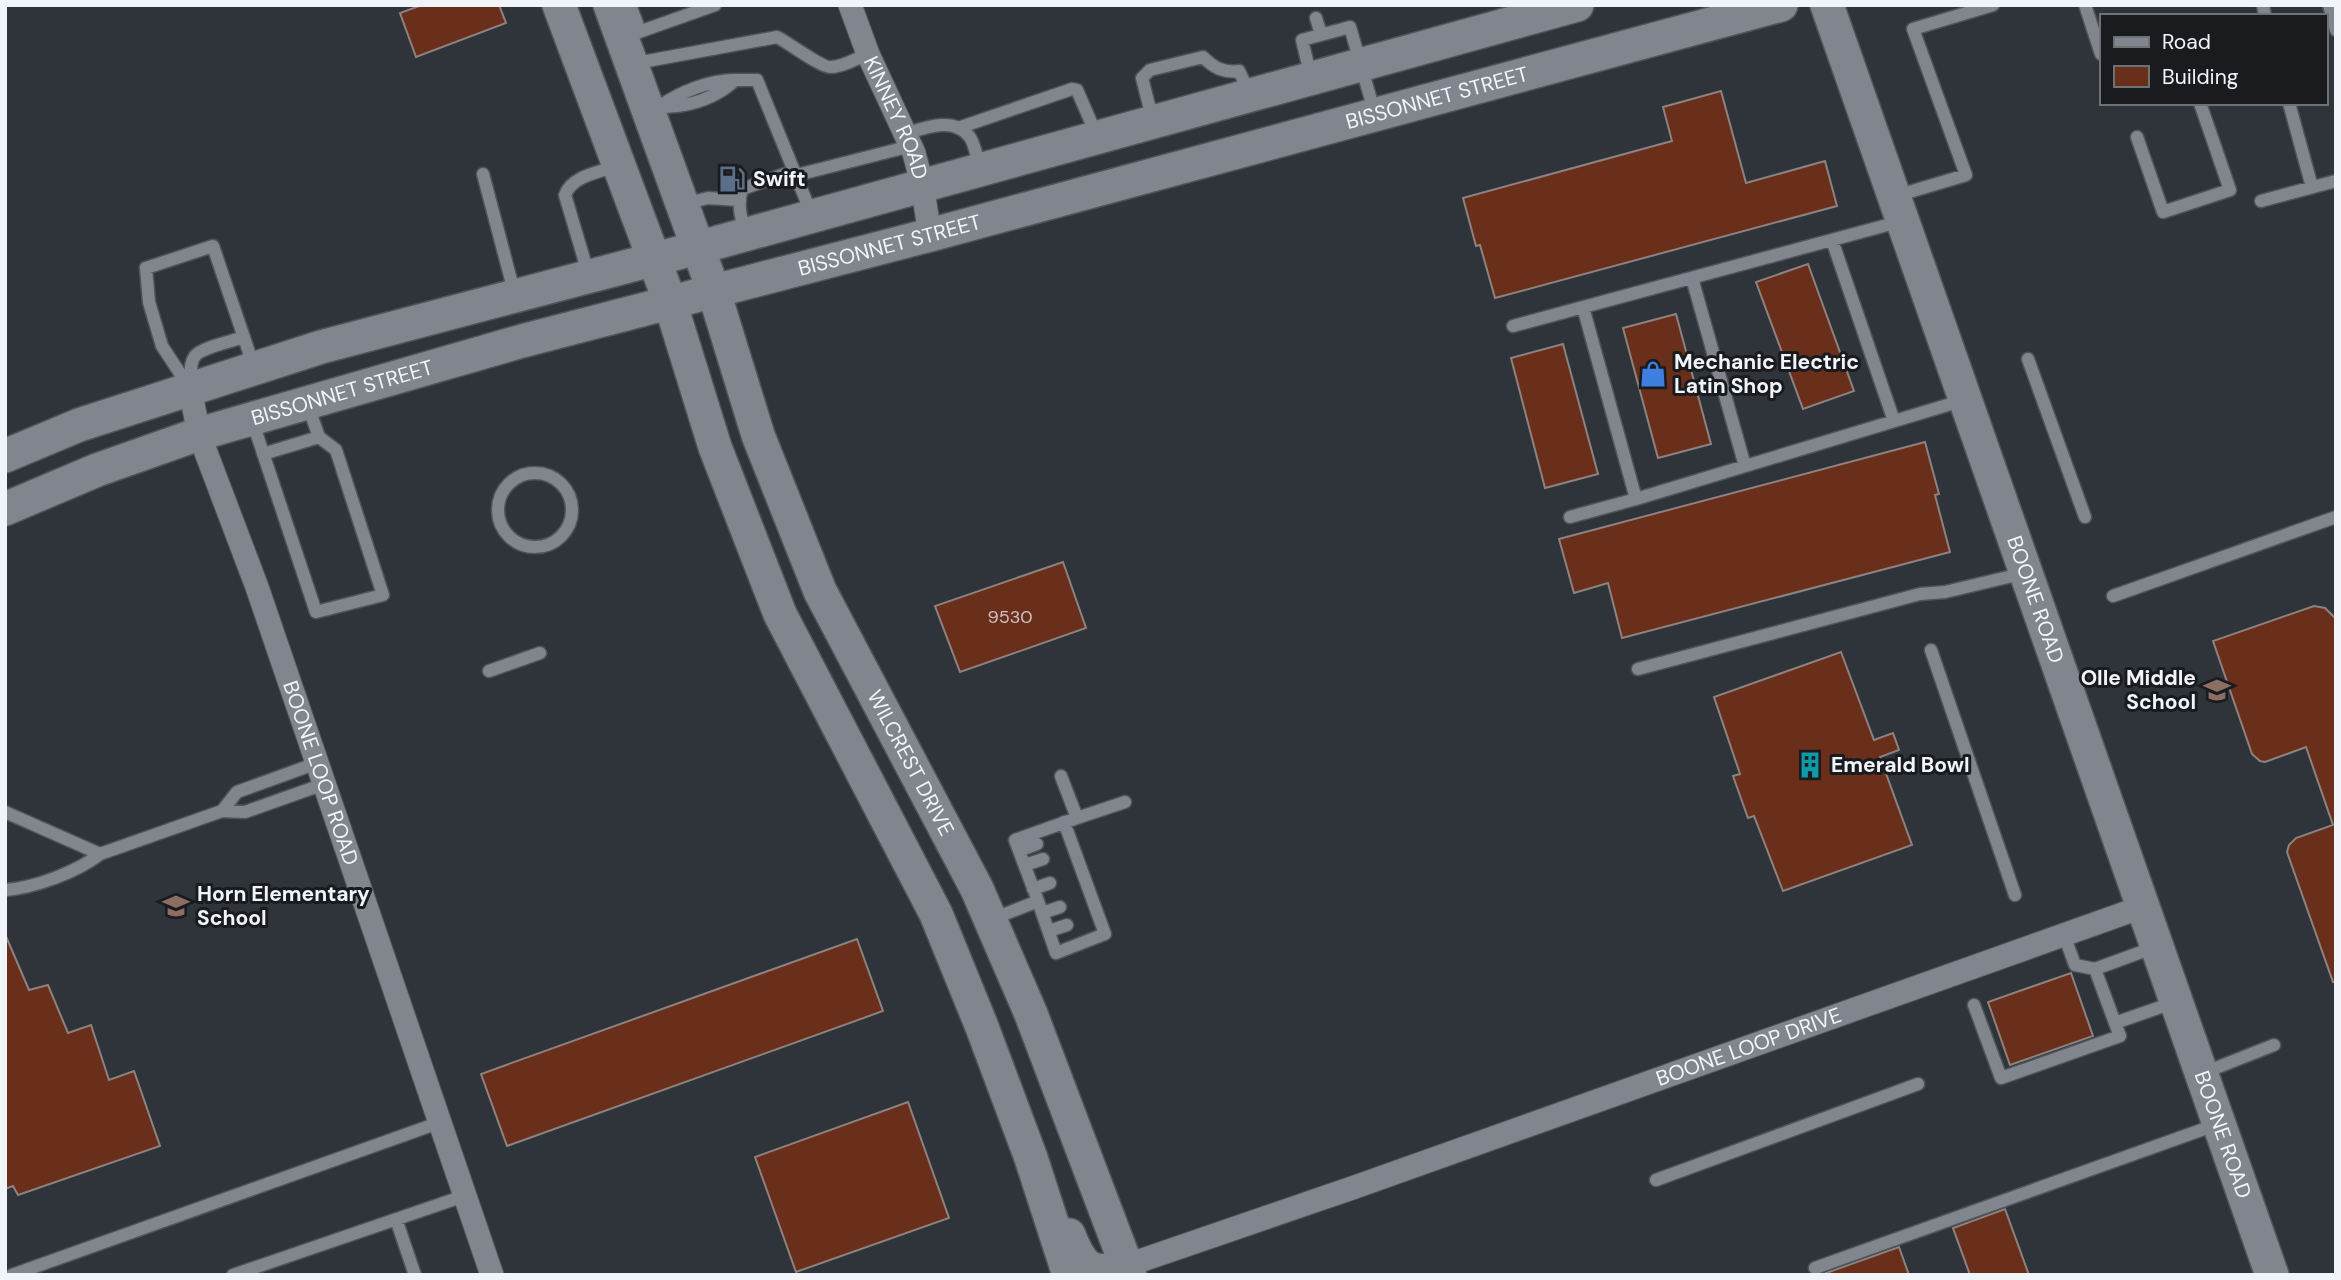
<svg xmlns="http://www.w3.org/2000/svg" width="2341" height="1280" font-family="'DM Sans',sans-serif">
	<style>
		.building { fill: #6a2f1b; stroke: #8d827f; stroke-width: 2 }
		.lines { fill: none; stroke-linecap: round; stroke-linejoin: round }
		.lane-casing { stroke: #50535a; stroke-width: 15 }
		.street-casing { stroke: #50535a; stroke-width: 25 }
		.secondary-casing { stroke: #50535a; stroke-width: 36 }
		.lane { stroke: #80858e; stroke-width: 12 }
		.street { stroke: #80858e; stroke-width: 23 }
		.secondary { stroke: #80858e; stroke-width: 33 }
		.labels { text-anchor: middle; stroke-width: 6; stroke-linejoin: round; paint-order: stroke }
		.number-label { font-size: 18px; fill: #cfc3c1 }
		.street-label { font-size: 21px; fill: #f1f4f8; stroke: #191b1e }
		.poi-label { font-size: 21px; font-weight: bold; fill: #f1f4f8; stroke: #191b1e; text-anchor: start }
	</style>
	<rect width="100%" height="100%" fill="#2f343b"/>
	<path class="building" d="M422,5H499L506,23L416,57L400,13Z
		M1721,91L1746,183L1825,161L1837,206L1495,298L1480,245L1476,246L1463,198L1672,141L1663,107Z
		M1808,264L1854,391L1803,409L1756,282Z
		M1676,314L1711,444L1658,458L1623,328Z
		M1563,344L1598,474L1545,488L1511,358Z
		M1925,442L1939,494L1935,495L1950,552L1622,638L1608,583L1574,593L1559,539Z
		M1063,562L1086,628L960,672L935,606Z
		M2314,606L2325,608L2336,619V982H2333L2287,852L2289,845L2296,838L2333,825L2306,747L2265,762L2260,761L2252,754L2213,641Z
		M1841,652L1874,740L1893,733L1899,750L1880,757L1912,845L1783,891L1754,816L1748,818L1733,776L1740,774L1714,697Z
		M5,934L29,990L48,985L68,1033L91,1025L109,1080L134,1071L160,1146L18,1195L13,1186L5,1189Z
		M857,939L883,1011L507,1146L481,1074Z
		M2071,973L2093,1036L2010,1065L1988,1002Z
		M908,1102L949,1218L796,1272L755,1157Z
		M2005,1209L2029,1275H1970L1953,1228Z
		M1899,1247L1909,1275H1826V1273Z"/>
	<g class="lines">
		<g class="lane-casing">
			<path id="lane" d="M630,5L640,31
				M2085,5L2101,54
				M2263,5L2265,16
				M2329,5L2336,30
				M1316,18L1321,34
				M622,38L715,5
				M631,64L777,37C789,43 822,68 831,67C843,67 857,58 868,54
				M1311,77L1302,40L1350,27L1375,114
				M2289,103L2312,187
				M660,106C680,92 710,80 735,80
				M649,110C661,105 671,108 683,105C702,102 722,93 735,80H757L812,215
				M1153,121L1142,78L1150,70L1203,57C1214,68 1224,73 1239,71L1250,94
				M958,128L1072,89L1077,90L1097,136
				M905,134C924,128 953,116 969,136C975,143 977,159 980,168
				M2137,137L2163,212L2230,190L2200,103
				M483,174L515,295
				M1896,196L1966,175L1913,29L1993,5
				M2261,201L2336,181
				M684,204L708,198L739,200
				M745,233C741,217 737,205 742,189L785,174L797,175L911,146
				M1832,240L1894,421
				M589,276L565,195C572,176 599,172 617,166
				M1692,278L1745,466
				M1513,326L1902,221
				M2028,359L2085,517
				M191,385C191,376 189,364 195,356C202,347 233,341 244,337
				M189,387L162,346L149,302L146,268L213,246L254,367
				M252,420L316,612L383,595L336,450L319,437L307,403
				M263,454L319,437
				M498 510a37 37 0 1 1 74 0a37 37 0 1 1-74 0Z
				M1636,499L1964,400
				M1570,517L1636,499L1583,307
				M2113,596L2336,517
				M1931,650L2015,895
				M1638,669L1920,594L1945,592L2025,573
				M489,671L540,653
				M222,811L237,792L317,763
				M5,812L100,854
				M1077,818L1125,802
				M1019,851L1037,844
				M1025,865L1043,859
				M1033,889L1050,883
				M5,890C34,888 77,872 100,854L222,811L245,812L324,784
				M1038,901L1056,953L1105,934L1064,822
				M1042,913L1060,907
				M990,920L1038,901L1015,840L1077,818L1061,776
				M1049,931L1067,925
				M2064,935L2075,965L2095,969L2155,947
				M2095,969L2115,1023L2175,1002
				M1974,1005L2001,1078L2120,1036L2115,1023
				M2203,1073L2274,1045
				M1656,1180L1918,1084
				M396,1219L415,1275
				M1815,1268L2218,1124
				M12,1275L438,1123
				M233,1275L464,1196"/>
		</g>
		<g class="street-casing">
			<g id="street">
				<path id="s1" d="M850,5L868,54L914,153L922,184L930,235"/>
				<path id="s2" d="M190,389L199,434L257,587L492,1275"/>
				<path id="s3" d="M1128,1265L1355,1187L2142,907"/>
			</g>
		</g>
		<g class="secondary-casing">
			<g id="secondary">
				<path d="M559,5L670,302L715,447L780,614L936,914L982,1027L1031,1158L1069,1275"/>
				<path id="s4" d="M610,5L714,292L758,435L820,591L977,889L1031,1014L1130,1275"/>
				<path id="s5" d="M1827,5L2272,1275"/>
				<path d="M5,456L79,425L321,347L697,248L1577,5"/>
				<path id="s6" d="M5,509L97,470L199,434L522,341L930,235L1781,5"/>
				<path d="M1069,1235C1082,1268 1091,1278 1128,1265"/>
			</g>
		</g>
		<use href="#lane" class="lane"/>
		<use href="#street" class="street"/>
		<use href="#secondary" class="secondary"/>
	</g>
	<defs>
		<g id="fuel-bare" transform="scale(2.1)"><path d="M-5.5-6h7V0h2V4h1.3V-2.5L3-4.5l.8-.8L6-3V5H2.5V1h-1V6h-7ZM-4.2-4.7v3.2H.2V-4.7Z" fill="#5c6f8a" stroke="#191b1e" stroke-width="2.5" paint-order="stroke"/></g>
		<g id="shop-bare" transform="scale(2.1)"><path d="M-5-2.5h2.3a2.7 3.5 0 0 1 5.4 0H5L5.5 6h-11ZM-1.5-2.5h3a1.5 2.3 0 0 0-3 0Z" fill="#3f7fe0" stroke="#191b1e" stroke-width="2.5" paint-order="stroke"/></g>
		<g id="school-bare" transform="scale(2.1)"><path d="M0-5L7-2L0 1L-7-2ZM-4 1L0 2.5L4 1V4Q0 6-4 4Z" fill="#8d6e63" stroke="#191b1e" stroke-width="2.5" paint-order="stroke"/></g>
		<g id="building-bare" transform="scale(2.1)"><path d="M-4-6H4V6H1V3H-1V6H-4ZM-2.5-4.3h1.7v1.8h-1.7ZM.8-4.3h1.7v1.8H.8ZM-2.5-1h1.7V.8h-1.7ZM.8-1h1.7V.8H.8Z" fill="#0f9aa8" stroke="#191b1e" stroke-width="2.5" paint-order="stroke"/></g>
	</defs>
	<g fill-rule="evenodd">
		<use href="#fuel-bare" x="732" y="179"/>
		<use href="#shop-bare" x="1653" y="374"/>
		<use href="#school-bare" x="2217" y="690"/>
		<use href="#building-bare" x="1810" y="765"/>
		<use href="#school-bare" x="176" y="906"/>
	</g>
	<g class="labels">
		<g class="number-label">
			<text x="1010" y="623">9530</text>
		</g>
		<g class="street-label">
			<text dy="7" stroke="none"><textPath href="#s6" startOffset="1491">BISSONNET STREET</textPath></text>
			<text dy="7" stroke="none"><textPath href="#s1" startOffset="122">KINNEY ROAD</textPath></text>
			<text dy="7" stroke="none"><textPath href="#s6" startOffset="924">BISSONNET STREET</textPath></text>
			<text dy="7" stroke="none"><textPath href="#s6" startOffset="357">BISSONNET STREET</textPath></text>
			<text dy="7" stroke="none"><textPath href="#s5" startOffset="630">BOONE ROAD</textPath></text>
			<text dy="7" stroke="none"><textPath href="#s4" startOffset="817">WILCREST DRIVE</textPath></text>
			<text dy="7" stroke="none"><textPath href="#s2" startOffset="406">BOONE LOOP ROAD</textPath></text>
			<text dy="7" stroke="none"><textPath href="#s3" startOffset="658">BOONE LOOP DRIVE</textPath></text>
			<text dy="7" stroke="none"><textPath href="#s5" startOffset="1197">BOONE ROAD</textPath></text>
		</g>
		<g class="poi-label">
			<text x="753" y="186">Swift</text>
			<text x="1674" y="369">Mechanic Electric<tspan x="1674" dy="24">Latin Shop</tspan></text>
			<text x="2196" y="685" text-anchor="end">Olle Middle<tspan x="2196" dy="24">School</tspan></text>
			<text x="1831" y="772">Emerald Bowl</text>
			<text x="197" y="901">Horn Elementary<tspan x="197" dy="24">School</tspan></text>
		</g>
	</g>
	<rect width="2341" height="1280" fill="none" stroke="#f1f4f8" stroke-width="14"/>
	<rect x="2100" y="14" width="228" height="91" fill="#191b1e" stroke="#6f7275" stroke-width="2"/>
	<rect x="2114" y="37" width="35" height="10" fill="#80858e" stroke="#6f7275" stroke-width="2"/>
	<text x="2162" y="49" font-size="21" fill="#f1f4f8">Road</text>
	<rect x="2114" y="66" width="35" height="21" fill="#6a2f1b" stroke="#6f7275" stroke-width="2"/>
	<text x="2162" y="84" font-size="21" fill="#f1f4f8">Building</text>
</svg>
